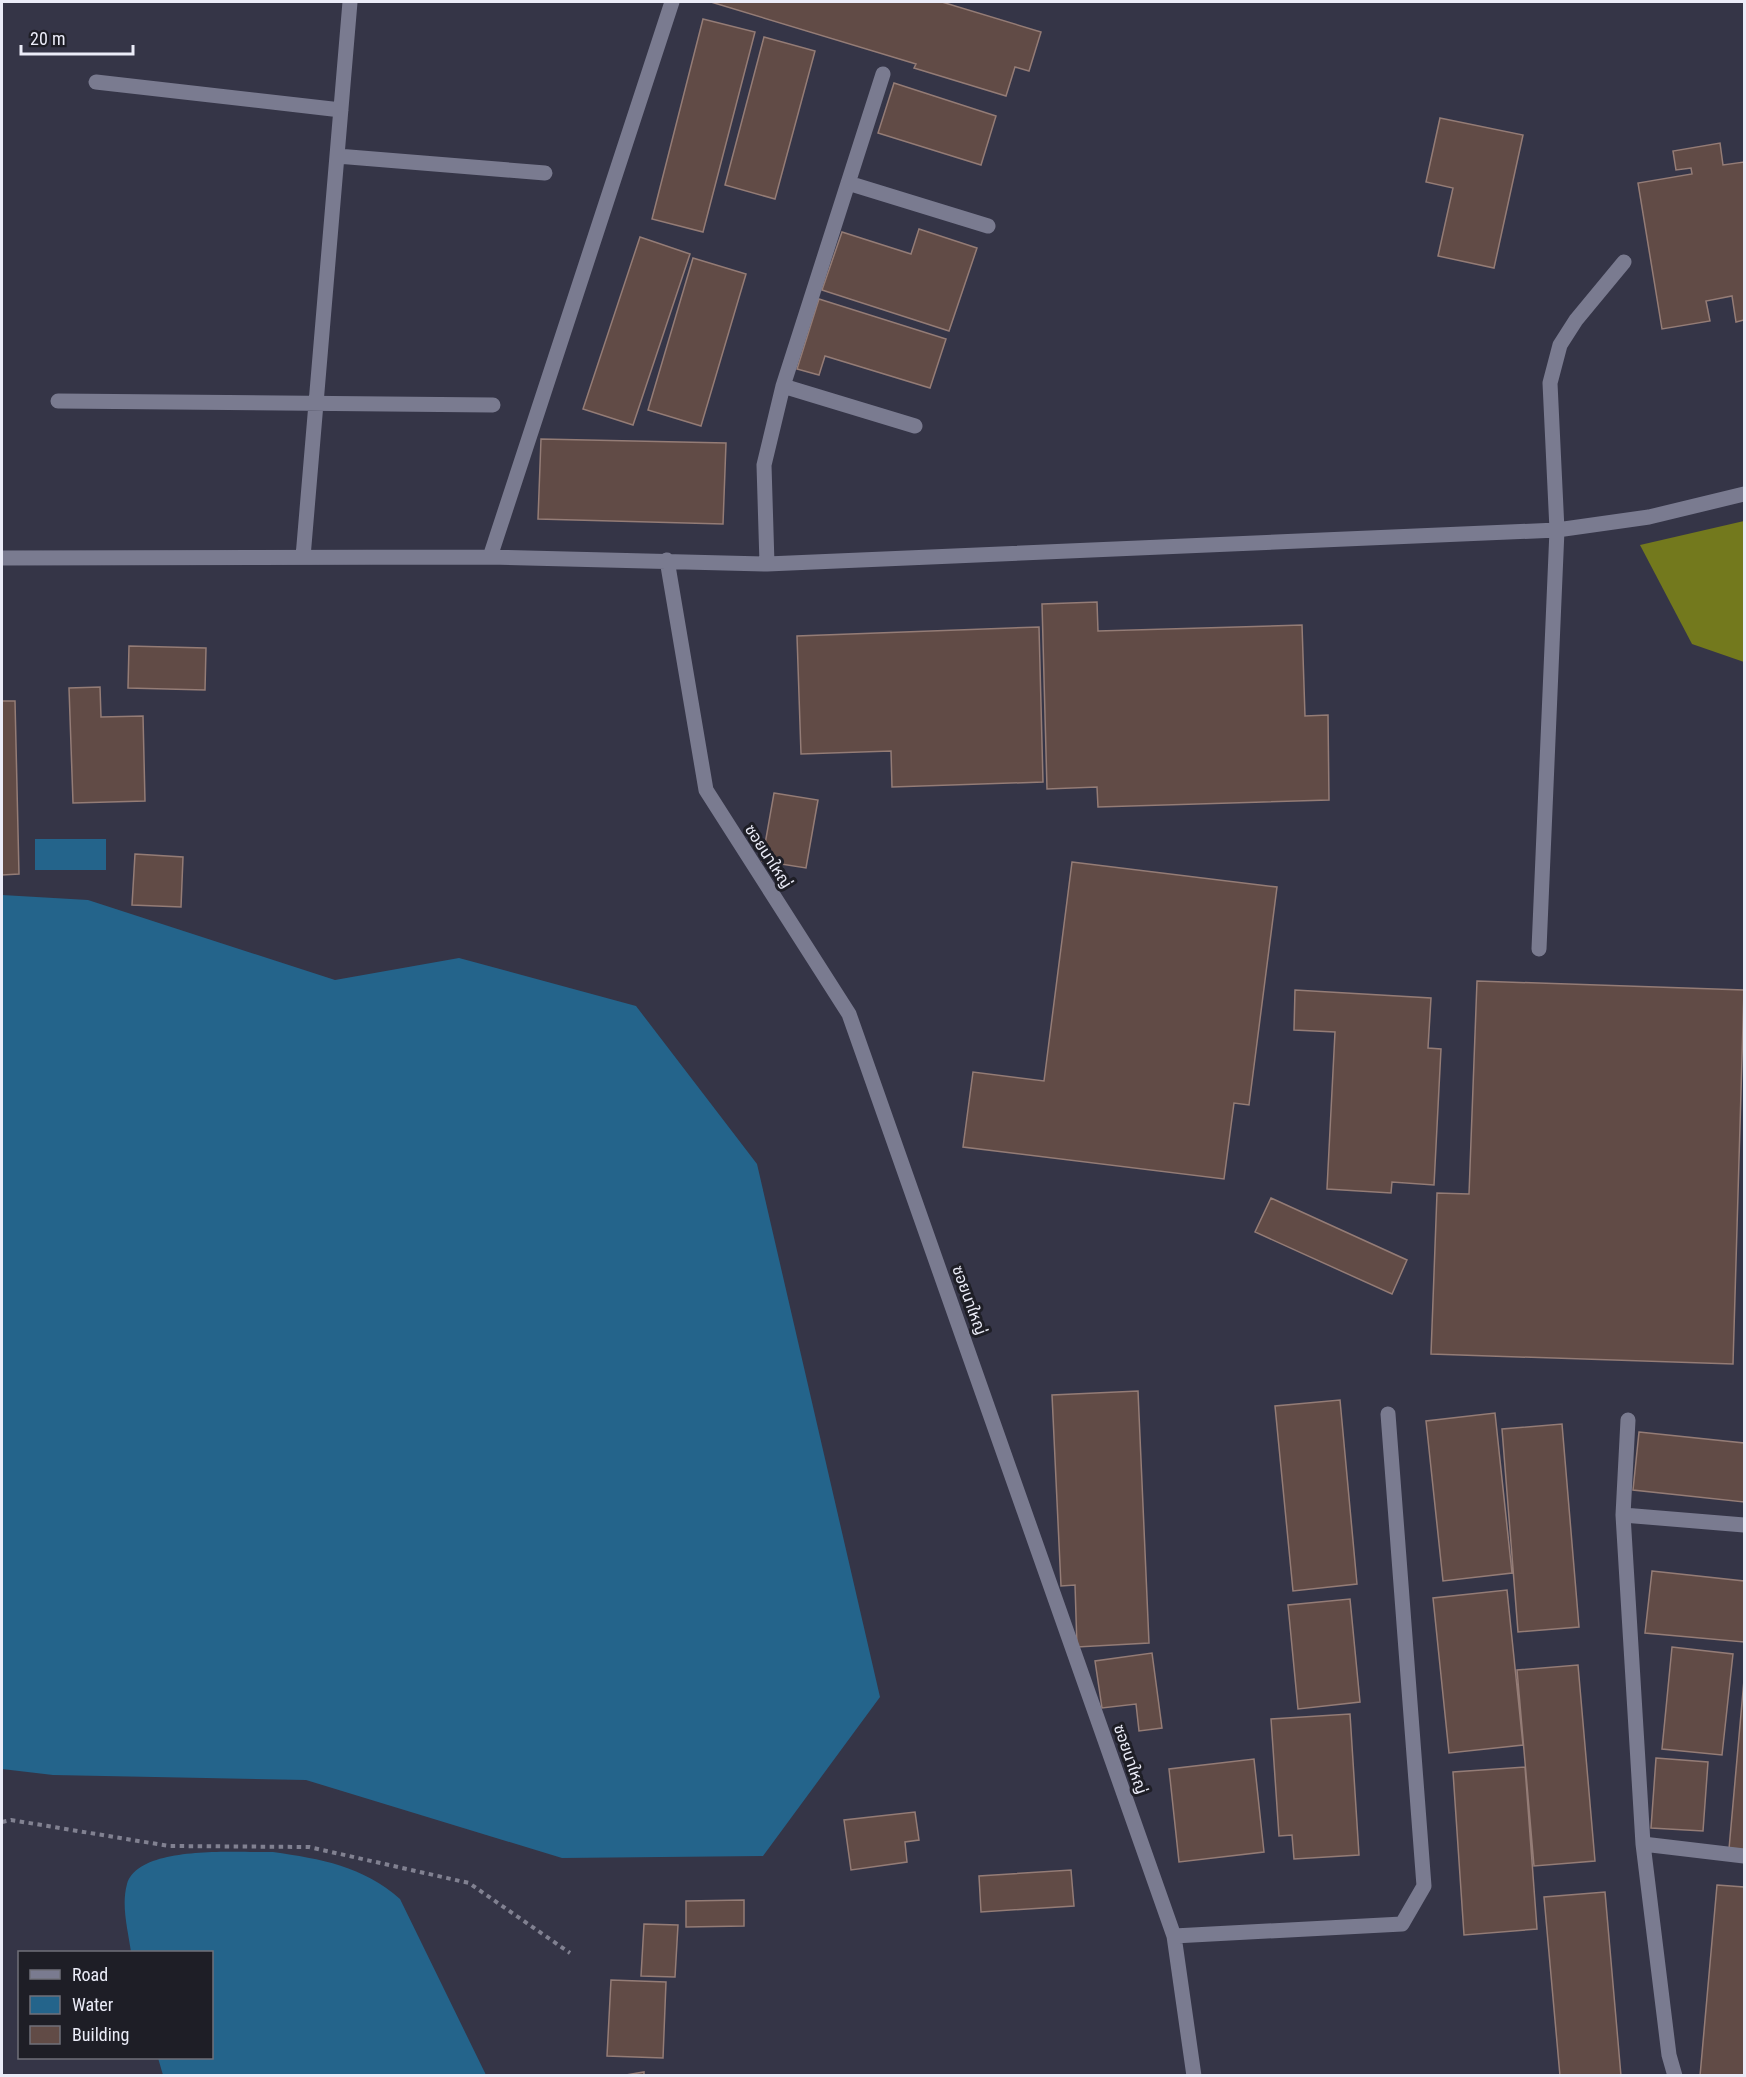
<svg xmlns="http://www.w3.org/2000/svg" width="1746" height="2077" font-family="'Roboto Condensed','Noto Sans Thai',sans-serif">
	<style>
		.forest { fill: #73791d }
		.water { fill: #24648b }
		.building { fill: #614b46; stroke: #947c76; stroke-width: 1.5 }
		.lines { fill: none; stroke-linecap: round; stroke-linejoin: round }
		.path { stroke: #818191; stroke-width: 4; stroke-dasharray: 4.5 4.5; stroke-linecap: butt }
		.minor { stroke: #7a7b90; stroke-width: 15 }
		.labels { text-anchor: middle; stroke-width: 6; stroke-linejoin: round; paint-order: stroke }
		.street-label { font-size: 16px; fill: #ebecf8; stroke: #1e1e26 }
	</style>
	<rect width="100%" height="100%" fill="#353547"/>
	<path class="forest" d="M1744,521V662L1692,644L1640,545Z"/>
	<path class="water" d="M35,839H106V870H35Z
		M2,895L88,900L335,980L459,958L636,1006L757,1164L880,1697L763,1856L562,1858L306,1780L53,1775L2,1769Z
		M273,1852C321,1859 363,1866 400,1899L486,2075H163L158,2058H212V1952H131C128,1930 121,1906 127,1884C139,1844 239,1853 273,1852Z"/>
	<path class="building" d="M711,2H942L1041,32L1029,71L1015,67L1006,96L914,68L916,64Z
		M703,19L755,32L703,232L652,219Z
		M764,37L815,51L775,199L725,185Z
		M894,83L996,116L981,165L878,133Z
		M1440,118L1523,135L1494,268L1438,256L1453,188L1426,182Z
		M1720,143L1723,165L1744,162V320L1736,322L1732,296L1706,301L1710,321L1662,329L1638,183L1692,174L1691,168L1676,170L1673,151Z
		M919,229L977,248L949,331L822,290L842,232L911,254Z
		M640,237L690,254L633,425L583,409Z
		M693,258L746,274L701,426L648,410Z
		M819,299L946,339L930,388L825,356L819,375L797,369Z
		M541,439L726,443L723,524L538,519Z
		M1097,602L1098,631L1302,625L1305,716L1328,715L1329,800L1098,807L1097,787L1047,789L1042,604Z
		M1039,627L1043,782L892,787L891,751L801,754L797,636Z
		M129,646L206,648L205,690L128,688Z
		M100,687L101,717L143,716L145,801L73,803L69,688Z
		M2,701H15L19,874L2,875Z
		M774,793L818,800L806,868L762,861Z
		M135,854L183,857L181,907L132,905Z
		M1072,862L1277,887L1249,1105L1234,1103L1224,1179L963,1147L973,1072L1044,1081Z
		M1477,981L1744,990L1733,1364L1431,1354L1437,1193L1469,1194Z
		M1295,990L1431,998L1428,1048L1441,1049L1434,1185L1392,1182L1391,1193L1327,1189L1335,1032L1294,1030Z
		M1271,1198L1407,1260L1392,1294L1255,1232Z
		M1138,1391L1149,1643L1077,1647L1075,1585L1061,1586L1052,1395Z
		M1340,1400L1357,1584L1293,1591L1275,1406Z
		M1495,1413L1512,1573L1443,1581L1426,1421Z
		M1562,1424L1579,1627L1518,1632L1502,1429Z
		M1639,1432L1744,1443V1502L1633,1490Z
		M1652,1571L1744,1581V1642L1645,1633Z
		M1507,1590L1523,1745L1449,1753L1433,1598Z
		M1350,1599L1360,1702L1298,1709L1288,1605Z
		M1672,1647L1733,1654L1722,1755L1662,1749Z
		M1152,1653L1162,1728L1139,1731L1136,1704L1102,1708L1095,1661Z
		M1578,1665L1595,1861L1534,1866L1517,1670Z
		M1744,1680V1850L1729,1849Z
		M1350,1714L1359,1855L1294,1859L1292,1835L1279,1836L1271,1719Z
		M1656,1758L1708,1762L1703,1831L1651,1828Z
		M1254,1759L1264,1852L1179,1862L1169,1769Z
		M1525,1767L1537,1929L1464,1935L1453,1772Z
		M915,1812L919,1840L905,1842L907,1862L851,1870L844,1820Z
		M1071,1870L1074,1906L981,1912L979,1876Z
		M1717,1885L1744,1887V2076H1700Z
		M1605,1892L1621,2076H1560L1544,1897Z
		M744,1900V1926L686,1927V1901Z
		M644,1924L678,1925L675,1977L641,1976Z
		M611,1980L666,1982L663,2058L607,2056Z
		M644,2072V2076H620Z"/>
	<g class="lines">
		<path class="path" d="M2,1822L11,1820L169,1846L309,1847L469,1883L570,1953"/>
		<path class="minor" d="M96,82L341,110
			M337,156L545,173
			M848,183L988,226
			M783,386L915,426
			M58,401L493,405
			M303,557L350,2
			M490,557L672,2
			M2,558L490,557L767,564L1557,530L1649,517L1744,494
			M667,560L706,790L849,1014L1174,1936L1194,2076
			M767,564L764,465L783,386L883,74
			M1539,949L1557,530L1550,383L1560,345L1576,320L1624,262
			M1628,1420L1623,1515L1643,1844L1669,2055L1675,2076
			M1623,1515L1744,1525
			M1643,1844L1744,1856
			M1174,1936L1402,1924L1424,1886L1388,1414"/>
	</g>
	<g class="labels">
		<g class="street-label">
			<text transform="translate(769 856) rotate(57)" y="6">ซอยนาใหญ่</text>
			<text transform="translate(970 1300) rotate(70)" y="6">ซอยนาใหญ่</text>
			<text transform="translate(1131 1759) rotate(71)" y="6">ซอยนาใหญ่</text>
		</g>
	</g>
	<rect width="1746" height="2077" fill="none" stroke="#ebecf8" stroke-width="6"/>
	<rect x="18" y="1951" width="195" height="108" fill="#1e1e26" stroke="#70707a" stroke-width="1.5"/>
	<rect x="30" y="1970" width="30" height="9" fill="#7a7b90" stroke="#70707a" stroke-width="1.5"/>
	<text x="72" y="1981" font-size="18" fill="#ebecf8">Road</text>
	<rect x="30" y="1996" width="30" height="18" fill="#24648b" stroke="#70707a" stroke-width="1.5"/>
	<text x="72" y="2011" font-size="18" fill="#ebecf8">Water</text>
	<rect x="30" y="2026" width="30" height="18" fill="#614b46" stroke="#70707a" stroke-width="1.5"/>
	<text x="72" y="2041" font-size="18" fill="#ebecf8">Building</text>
	<path d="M21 45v9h112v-9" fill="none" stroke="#ebecf8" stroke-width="3"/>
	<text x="30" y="45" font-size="18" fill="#ebecf8" stroke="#1e1e26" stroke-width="4.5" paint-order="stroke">20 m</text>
</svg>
